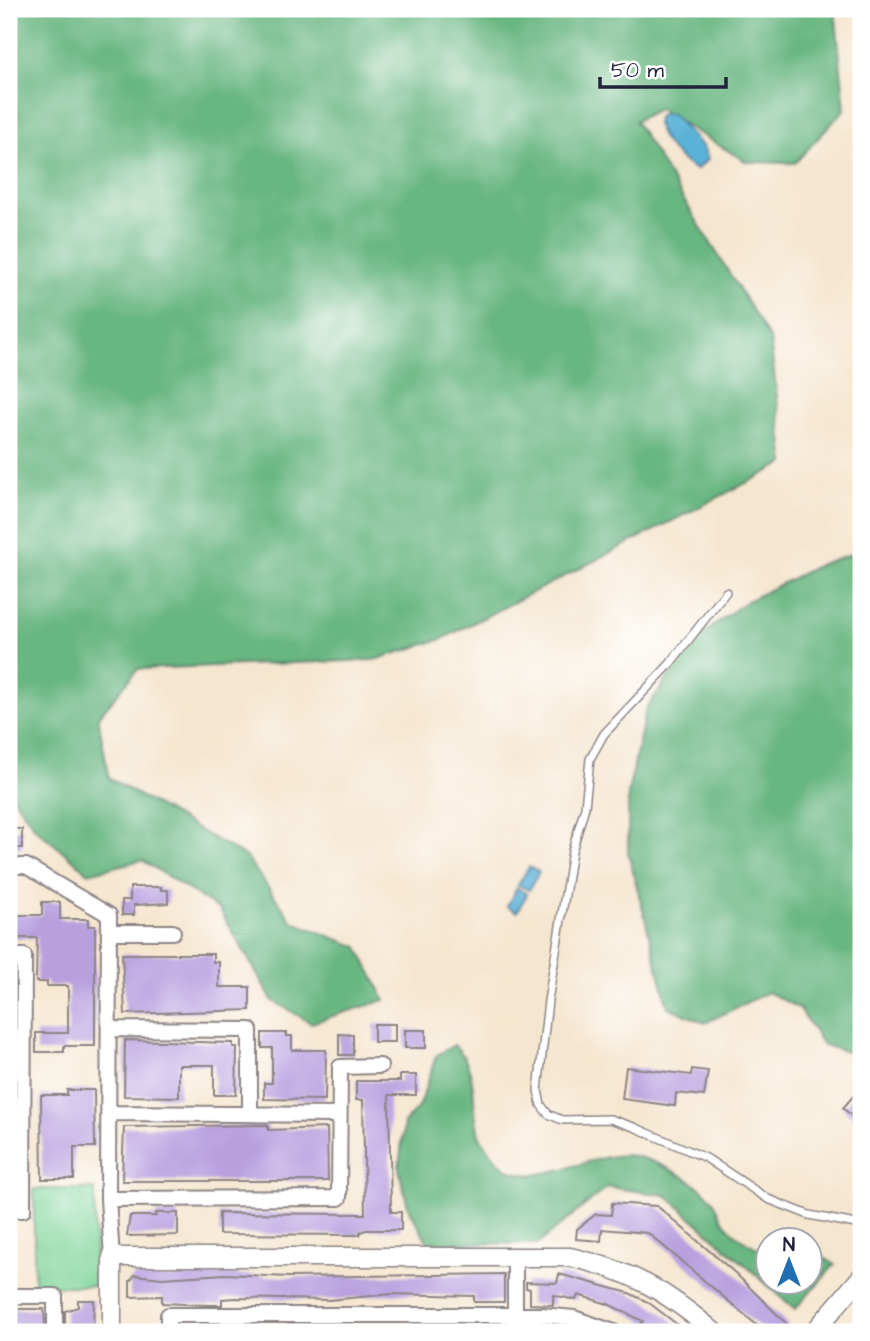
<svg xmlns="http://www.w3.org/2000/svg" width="870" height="1341" font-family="'Architects Daughter',sans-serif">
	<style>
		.green { fill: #7fd497; stroke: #507b69; stroke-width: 2 }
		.forest { fill: #67b680; stroke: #446c5e; stroke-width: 2 }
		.water { fill: #5ab2d7; stroke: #3e6a89; stroke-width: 2 }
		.building { fill: #b8a0df }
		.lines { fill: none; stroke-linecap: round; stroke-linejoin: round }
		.service-casing { stroke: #8c8485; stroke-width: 10 }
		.minor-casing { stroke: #8c8485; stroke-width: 18 }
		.tertiary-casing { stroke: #8c8485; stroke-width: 21 }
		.service { stroke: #fff; stroke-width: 7 }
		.minor { stroke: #fff; stroke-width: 14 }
		.tertiary { stroke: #fff; stroke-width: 18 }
	</style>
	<rect width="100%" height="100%" fill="#fff"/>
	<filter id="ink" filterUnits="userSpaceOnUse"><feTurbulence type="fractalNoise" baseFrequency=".0143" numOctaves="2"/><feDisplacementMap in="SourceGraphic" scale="14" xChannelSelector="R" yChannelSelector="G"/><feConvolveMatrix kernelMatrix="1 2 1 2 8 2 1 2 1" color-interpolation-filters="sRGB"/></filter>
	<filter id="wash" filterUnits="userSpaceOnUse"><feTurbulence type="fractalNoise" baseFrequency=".00686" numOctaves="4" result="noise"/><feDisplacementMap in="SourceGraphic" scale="28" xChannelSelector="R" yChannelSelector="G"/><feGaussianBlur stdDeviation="1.57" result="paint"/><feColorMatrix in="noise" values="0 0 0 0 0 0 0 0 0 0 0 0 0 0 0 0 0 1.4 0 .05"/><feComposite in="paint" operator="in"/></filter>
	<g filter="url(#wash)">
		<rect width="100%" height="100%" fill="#f5e6cf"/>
		<path class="green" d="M34,1189H95L94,1286H34Z"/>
		<path class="forest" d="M9,9H835L845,109L795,163L747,162L658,109L635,121L770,339L785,463L442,639L374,660L138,669L98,717L109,778L246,857L293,922L358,947L385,1000L311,1023L272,1000L220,910L142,860L89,873L36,829L9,792Z
			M861,551V1056L823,1045L799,1008L768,992L705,1023L668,1007L628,852V793L646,709L694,641L745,602L821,564Z
			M454,1045C480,1068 470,1103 479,1134C482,1143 494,1157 501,1164C531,1194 596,1149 634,1156C656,1160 699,1182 712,1200C717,1205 719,1213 722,1219C733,1235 751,1246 768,1253V1282H810L811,1256H820L835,1264L795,1309L666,1195L607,1187L538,1244L428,1243L408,1207L399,1169L404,1123L420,1105L436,1056Z"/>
		<path class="water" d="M662,114H672L703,147L708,159L696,170C680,161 655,138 657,118Z
			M529,867L539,872L529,890L518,885Z
			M517,888L527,894L517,912L507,906Z"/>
		<g id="blocks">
			<path class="building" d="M9,829H22V848H9Z
				M130,887H161V890H168V903L134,905V915H122V900H130Z
				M42,902H60V919H88V926H95V1046H64V1052H36V1033H68V986H47V982H36L37,938H9V915H42Z
				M122,954H213V962H219V987H250V1010L125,1014Z
				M374,1024H395V1042H374Z
				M405,1030H426V1048H405Z
				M262,1033H286V1036H292V1050H326L325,1100L264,1099V1083H272V1048H262Z
				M339,1034L353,1035V1055H339Z
				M125,1040L233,1043V1047H237L236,1095H214V1065H179V1097L124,1096Z
				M626,1067L691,1075L692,1069L708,1071L704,1096L676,1093L675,1106L622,1099Z
				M400,1075H416V1095H389L391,1212H401V1230H366L360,1232V1235L219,1234V1213L365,1214L363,1100H356V1081H400Z
				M861,1087V1112L855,1119L843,1108Z
				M67,1090H94L95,1147H74V1179H42L41,1095H67Z
				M268,1125V1130L327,1128L328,1181H122L124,1127Z
				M612,1203L657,1206L734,1272L788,1325L782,1332H765L648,1233L602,1229L601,1241L576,1239L577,1229L596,1214L611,1215Z
				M156,1213H178V1235L127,1236L130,1216H156Z
				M225,1274L288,1277L504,1274V1302H474V1296L392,1294L329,1300L235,1298L222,1299V1305H207L162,1303V1296L130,1297V1281L135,1275L162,1278Z
				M559,1274L629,1293L648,1302L687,1332H650L640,1325L643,1321L608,1304L578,1295L576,1300L553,1295V1305L530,1304V1289L526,1288V1282L557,1283Z
				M78,1300H94L93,1332H76V1326H65V1311L78,1307Z
				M9,1309H44L45,1326L44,1329L9,1328Z
				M207,1325H222V1332H207Z"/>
		</g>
	</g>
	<g filter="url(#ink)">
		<use href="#blocks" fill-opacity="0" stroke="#8c8485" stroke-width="2"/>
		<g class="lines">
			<g class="service-casing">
				<path id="service" d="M726,592L669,665L604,734L590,759L585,807L572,851L548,1001L538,1090L541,1105L548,1114L562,1120L610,1119L634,1127L706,1158L768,1199L809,1215L861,1225"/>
			</g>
			<g class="minor-casing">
				<path id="minor" d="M9,866H26L109,915L108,1199L112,1257
					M109,932H173
					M9,956H24L23,1210H9
					M109,1029L250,1030V1112
					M109,1113L339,1115
					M9,1125H23
					M108,1199L339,1198L340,1067L380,1066
					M9,1296H55V1332
					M168,1332V1315H542L574,1318L614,1332
					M515,1332V1257"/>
			</g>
			<g class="tertiary-casing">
				<path id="tertiary" d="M112,1332V1257H570C632,1271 666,1291 714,1332
					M814,1332L861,1277"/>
			</g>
			<use href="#service" class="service"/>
			<use href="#minor" class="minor"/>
			<use href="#tertiary" class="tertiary"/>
		</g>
	</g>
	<rect width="870" height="1341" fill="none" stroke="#fff" stroke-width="35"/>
	<g transform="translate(789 1261)"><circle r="33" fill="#ffffff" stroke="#a7a7b1" stroke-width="2"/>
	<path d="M0-5L12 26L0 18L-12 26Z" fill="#1f6fb2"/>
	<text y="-10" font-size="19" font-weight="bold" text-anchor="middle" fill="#22223b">N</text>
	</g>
	<path d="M600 77v10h126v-10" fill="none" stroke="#22223b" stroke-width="3.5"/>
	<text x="611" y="77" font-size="21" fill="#22223b" stroke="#ffffff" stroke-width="5" paint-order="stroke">50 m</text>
</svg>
